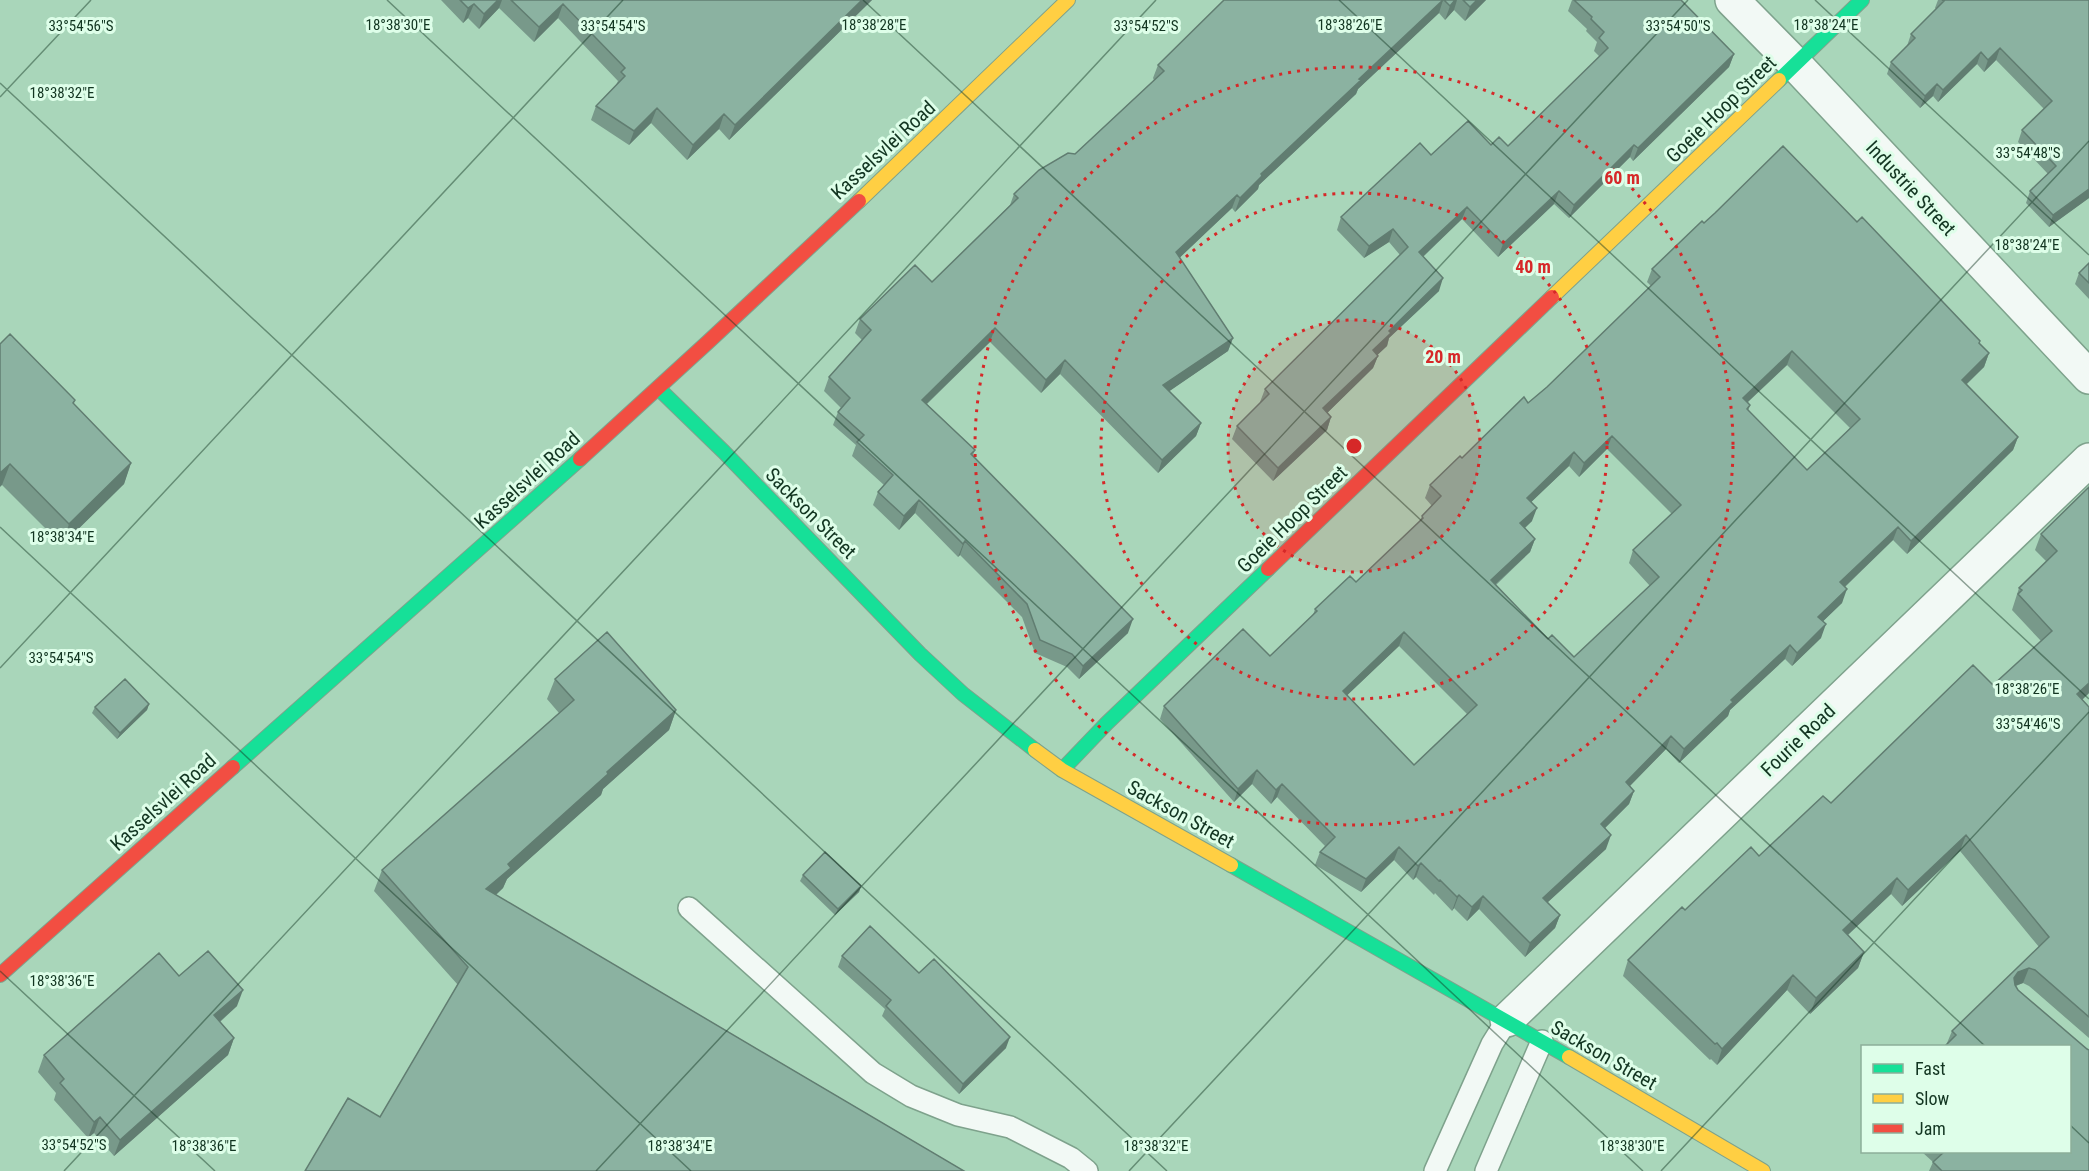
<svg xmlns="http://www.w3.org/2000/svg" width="2089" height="1171" font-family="'Roboto Condensed',sans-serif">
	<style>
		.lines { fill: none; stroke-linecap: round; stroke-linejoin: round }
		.lane-casing { stroke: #7ea28c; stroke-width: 24 }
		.street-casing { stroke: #7ea28c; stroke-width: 36 }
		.fast-casing { stroke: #7ea28c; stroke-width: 16 }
		.slow-casing { stroke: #7ea28c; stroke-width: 16 }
		.jam-casing { stroke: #7ea28c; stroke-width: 16 }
		.lane { stroke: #f2f9f5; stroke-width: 21 }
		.street { stroke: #f2f9f5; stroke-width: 33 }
		.fast { stroke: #16e098; stroke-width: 14 }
		.slow { stroke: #ffcf43; stroke-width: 14 }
		.jam { stroke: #f24e42; stroke-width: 14 }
		.wall { fill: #78998a; fill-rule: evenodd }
		.shaded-wall { fill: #617d71 }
		.building { fill: #8bb2a1; stroke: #617d71; stroke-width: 1.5; fill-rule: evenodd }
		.ticks { fill: none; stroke: #123521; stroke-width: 1.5; stroke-opacity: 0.45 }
		.ring { fill: none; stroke: #d62828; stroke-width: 3; stroke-dasharray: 3 6 }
		.labels { text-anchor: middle; stroke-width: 6; stroke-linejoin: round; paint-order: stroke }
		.street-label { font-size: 20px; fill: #123521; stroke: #defee9 }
		.ticks-label { font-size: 15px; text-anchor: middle; fill: #123521; stroke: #defee9; stroke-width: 6; stroke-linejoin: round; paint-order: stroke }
		.centre { fill: #d62828; stroke: #defee9; stroke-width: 3 }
		.ring-label { font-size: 18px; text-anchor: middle; font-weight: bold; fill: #d62828; stroke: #defee9; stroke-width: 6; stroke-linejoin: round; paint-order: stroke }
	</style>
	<rect width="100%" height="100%" fill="#a9d6ba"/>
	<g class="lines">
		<g class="lane-casing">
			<path id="lane" d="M689,908L873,1073L911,1096L958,1115L1010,1127L1071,1158L1087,1171
				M1435,1171L1492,1044L1507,1020
				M1486,1171L1542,1041"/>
		</g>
		<g class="street-casing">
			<path id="street" d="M1732,0L1796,65L2089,377
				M1507,1020L2089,460"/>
		</g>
		<g class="fast-casing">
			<path id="fast" d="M1779,80L1862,0
				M658,388L724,452L920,654L963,694L1035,750
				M233,767L580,459
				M1062,770L1107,723L1268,569
				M1231,865L1569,1057"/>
		</g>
		<g class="slow-casing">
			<path id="slow" d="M859,201L1068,0
				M1552,297L1779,80
				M1035,750L1062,770L1231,865
				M1569,1057L1763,1171"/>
		</g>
		<g class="jam-casing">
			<path id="jam" d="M580,459L708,342L859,201
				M1268,569L1552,297
				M0,975L233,767"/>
		</g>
		<use href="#lane" class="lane"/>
		<use href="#street" class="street"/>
		<use href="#fast" class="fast"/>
		<use href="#slow" class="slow"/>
		<use href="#jam" class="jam"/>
	</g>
	<path class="wall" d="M441,0H872L729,140L719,129L687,160L651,123L629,145L591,120L596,106L616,85L618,81L558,18L534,42L499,8L479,29L468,18L463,23Z
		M1224,0H1486L1465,21L1454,10L1445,20L1439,13L1358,89L1356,94L1259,185L1258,189L1235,212L1232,208L1179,258L1233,338L1228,351L1169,391L1201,423L1196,436L1158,473L1060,374L1041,393L990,342L927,404L975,450L973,455L1128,633L1079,679L1067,667L1035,653L1022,617L960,555L958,557L915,513L899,530L873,505L878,492L884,485L852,456L856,445L833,425L838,412L841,408L824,391L829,377L862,340L855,333L860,319L932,282L1010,205L1014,194L1075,154L1154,80L1153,78L1158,65Z
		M1572,0H1681L1734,54L1729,67L1633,161L1630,157L1569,218L1554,204L1498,257L1462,219L1423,257L1439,291L1389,338L1387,346L1377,355L1378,356L1373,368L1327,413L1331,417L1327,430L1273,481L1232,439L1237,426L1261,403L1260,402L1265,389L1400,255L1389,242L1364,258L1337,230L1341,217L1431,155L1491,145L1508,146L1600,57L1594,51L1597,42L1586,31L1587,29L1568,11Z
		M1938,0H2089V198L2049,227L2026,203L2030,191L2048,174L2018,142L2022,130L2044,109L1996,60L1984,72L1977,64L1938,102L1933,96L1920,108L1887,74L1891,62L1907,46L1911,34L1936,9L1935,8Z
		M1857,222L1989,353L1984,367L1967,384L2018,437L2013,450L1907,554L1893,540L1845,587L1842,603L1823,621L1821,638L1792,666L1785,659L1730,710L1728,716L1679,763L1666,749L1630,786L1634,791L1629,804L1605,828L1606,849L1547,903L1560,915L1555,928L1525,957L1479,909L1467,921L1454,908L1452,911L1435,893L1434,895L1416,877L1413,880L1394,860L1361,892L1315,865L1320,852L1325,846L1277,797L1271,804L1252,784L1234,802L1160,719L1164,706L1270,656L1313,615L1315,609L1356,582L1420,521L1422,516L1432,506L1425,498L1430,485L1547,387L1651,286L1647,282L1652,269L1704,223ZM1787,365L1850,428L1807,470L1748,411L1750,405L1748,402ZM1607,449L1672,514L1633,550L1629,563L1650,586L1574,657L1548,639L1496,585L1530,552L1535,539L1525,528L1532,521L1531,502L1569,466L1579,477ZM1399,646L1467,714L1414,765L1347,695Z
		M2089,263V299L2075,284L2079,273Z
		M0,344L74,404L131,463L124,484L62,545L2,485Z
		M2089,487V693L2082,700L2089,707V1038L2029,986L2023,983L2016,986L2089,1171H1929L1933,1162L1922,1152H2070L1947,1043L1952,1031L2039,947L1960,851L1902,906L1891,894L1848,935L1864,952L1858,968L1810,1014L1787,990L1717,1065L1711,1059L1710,1060L1623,976L1628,960L1685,910L1993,685L2041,641L2012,610L2019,588L2047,562L2035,550L2041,534Z
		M555,679L676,710L669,730L603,789L601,795L507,879L503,888L496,895L964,1171L380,1117L458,985L374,891L382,870L559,713L547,699Z
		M149,704L147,710L117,739L92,713L95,707Z
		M803,875L861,886L859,892L835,915L800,881Z
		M842,956L919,973L1006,1048L959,1094L882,1016L885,1009L838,967Z
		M179,976L237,1006L220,1022L234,1038L228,1055L114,1156L94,1133L88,1138L54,1100L56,1093L38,1072L44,1055Z"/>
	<path class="shaded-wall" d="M498,0H502L499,8L479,29L484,14Z
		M862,0H872L729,140L735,125Z
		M1443,0L1439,13L1358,89L1356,94L1259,185L1258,189L1235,212L1240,198L1261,174L1359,79Z
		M1455,0H1457L1454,10L1445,20L1450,6Z
		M1477,0H1486L1465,21L1470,7Z
		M474,4L468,18L463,23L468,8Z
		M563,4L558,18L534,42L539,27Z
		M2000,48L1996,60L1984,72L1988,60Z
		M1981,52L1977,64L1938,102L1943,90Z
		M1734,54L1729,67L1633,161L1638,148Z
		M1937,84L1933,96L1920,108L1925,96Z
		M657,108L651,123L629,145L634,131Z
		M724,114L719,129L687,160L693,145Z
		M1634,145L1630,157L1569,218L1574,205Z
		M2089,189V198L2049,227L2053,215Z
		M1559,191L1554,204L1498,257L1503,244Z
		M1237,195L1232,208L1171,266L1176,252Z
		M1467,207L1462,219L1414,265L1419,252Z
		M1393,229L1389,242L1364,258L1369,246Z
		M1443,278L1439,291L1389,338L1387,346L1369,363L1373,350L1389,331Z
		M995,328L990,342L917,413L922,400Z
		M1233,338L1228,351L1158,399L1163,385Z
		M1792,351L1787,365L1738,411L1743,398Z
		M1989,353L1984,367L1957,393L1962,380Z
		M1378,356L1373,368L1319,421L1323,408Z
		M1065,360L1060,374L1041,393L1046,380Z
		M1331,417L1327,430L1273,481L1278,468Z
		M1201,423L1196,436L1158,473L1162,460Z
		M1612,436L1607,449L1579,477L1584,463Z
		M2018,437L2013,450L1907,554L1911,541Z
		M1574,452L1569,466L1522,511L1527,498Z
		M131,463L124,484L62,545L69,524Z
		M10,464L2,485L0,487V473Z
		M919,500L915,513L899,530L904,516Z
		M1537,508L1532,521L1515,537L1520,523Z
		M1898,527L1893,540L1835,596L1840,582Z
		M1535,539L1530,552L1486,593L1491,580Z
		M965,541L960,555L958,557L963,544Z
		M1847,589L1842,603L1814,630L1818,617Z
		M1133,619L1128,633L1079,679L1083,666Z
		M1826,624L1821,638L1792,666L1797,653Z
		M1404,632L1399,646L1338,704L1343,691Z
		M1790,645L1785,659L1730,710L1728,716L1679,763L1684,749L1731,700Z
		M2089,683V693L2071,710L2077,694Z
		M149,704L147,710L117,739L120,733Z
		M676,710L669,730L603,789L601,795L507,879L503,888L479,910L486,889L508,864L607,772Z
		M1671,736L1666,749L1621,795L1626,782Z
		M1257,770L1252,784L1234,802L1238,789Z
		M1282,784L1277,797L1271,804L1276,790Z
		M1634,791L1629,804L1596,837L1601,824Z
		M1611,835L1606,849L1538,911L1543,898Z
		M1966,835L1960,851L1902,906L1908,890Z
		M1399,847L1394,860L1361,892L1366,879Z
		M1421,863L1416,877L1413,880L1418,866Z
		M1897,878L1891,894L1837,945L1843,930Z
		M861,886L859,892L835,915L838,909Z
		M1459,895L1454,908L1452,911L1457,897Z
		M1483,896L1479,909L1467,921L1472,907Z
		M1560,915L1555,928L1525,957L1530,943Z
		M1864,952L1858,968L1810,1014L1816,998Z
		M2029,968L2023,983L2012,987L2014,978L2018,972Z
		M1793,975L1787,990L1717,1065L1722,1049Z
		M243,990L237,1006L208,1032L214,1015Z
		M1010,1037L1006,1048L959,1094L963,1084Z
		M234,1038L228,1055L114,1156L120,1140Z
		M100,1117L94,1133L88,1138L94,1122Z"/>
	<path class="building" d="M460,0H498L484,14L474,4L468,8Z
		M511,0H862L735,125L724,114L693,145L657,108L634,131L596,106L625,76L621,72L625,68L563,4L539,27Z
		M1224,0H1443L1359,79L1361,80L1261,174L1262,176L1240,198L1237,195L1176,252L1233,338L1163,385L1201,423L1162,460L1065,360L1046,380L995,328L922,400L975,450L971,454L1133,619L1083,666L1072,654L1040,640L1027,604L965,541L963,544L919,500L904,516L878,492L893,475L857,442L864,435L838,412L850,398L829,377L871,330L860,319L915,265L932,282L1018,198L1014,194L1039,170L1068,153L1075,154L1164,71L1158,65Z
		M1444,0H1455L1450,6Z
		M1463,0H1477L1470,7Z
		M1574,0H1681L1734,54L1638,148L1634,145L1574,205L1559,191L1503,244L1467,207L1419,252L1443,278L1389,331L1391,333L1373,350L1378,356L1323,408L1331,417L1278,468L1237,426L1269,394L1265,389L1408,247L1393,229L1369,246L1341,217L1420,143L1431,155L1468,121L1491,145L1499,137L1508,146L1608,48L1599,38L1604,32L1591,19L1592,17Z
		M1942,0H2089V189L2053,215L2030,191L2056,166L2022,130L2052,101L2000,48L1988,60L1981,52L1943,90L1937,84L1925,96L1891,62L1915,38L1911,34L1944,1Z
		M1783,146L1857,222L1862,217L1980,341L1979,343L1989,353L1962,380L2018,437L1911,541L1898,527L1840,582L1847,589L1818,617L1826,624L1797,653L1790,645L1731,700L1733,702L1684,749L1671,736L1626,782L1634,791L1601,824L1611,835L1543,898L1560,915L1530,943L1483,896L1472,907L1459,895L1457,897L1440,880L1439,881L1421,863L1418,866L1399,847L1366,879L1320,852L1335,837L1282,784L1276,790L1257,770L1238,789L1164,706L1243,629L1270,656L1317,611L1315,609L1350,576L1356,582L1423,518L1422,516L1441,496L1430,485L1460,456L1462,458L1524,397L1528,403L1547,387L1660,277L1652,269L1702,221L1704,223L1715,213ZM1792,351L1860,419L1807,470L1747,409L1750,405L1743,398ZM1612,436L1681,505L1633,550L1659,577L1574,657L1552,635L1548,639L1491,580L1535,539L1520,523L1537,508L1527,498L1574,452L1584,463ZM1404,632L1477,705L1414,765L1343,691Z
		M2089,263V283L2079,273Z
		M10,334L75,400L73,403L131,463L69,524L10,464L0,473V344Z
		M2089,487V683L2077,694L2089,707V1017L2035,970L2029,968L2018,972L2014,978L2015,985L2018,990L2087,1049L2089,1050V1171H1942L1933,1162L1944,1152H1943H2070V1047H1944L1956,1035L1952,1031L2049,937L1966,835L1908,890L1897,878L1843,930L1864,952L1816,998L1793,975L1722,1049L1717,1043L1715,1044L1628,960L1682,907L1685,910L1751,847L1759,856L1823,796L1831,803L1973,665L1993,685L2052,631L2018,594L2022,590L2019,588L2057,551L2041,534Z
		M607,632L676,710L607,772L608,774L508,864L511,868L486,889L964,1171H305L348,1098L380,1117L468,967L382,870L574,700L555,679Z
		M125,679L149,704L120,733L95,707Z
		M825,852L861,886L838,909L803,875Z
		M870,926L919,973L934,959L1010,1037L963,1084L886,1006L891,1000L842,956Z
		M208,951L243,990L214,1015L234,1038L120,1140L100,1117L94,1122L60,1083L64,1079L44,1055L159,953L179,976Z"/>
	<path class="ticks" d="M387,0L1643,1171M863,0L1985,1046M1339,0L2089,699M1815,0L2089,255M0,83L1167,1171M0,97L91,0M0,527L691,1171M0,668L623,0M0,971L215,1171M2070,1125L2089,1143M64,1171L1156,0M596,1171L1688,0M1129,1171L2089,141M1661,1171L2089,712"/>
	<circle cx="1354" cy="446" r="126" fill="#d62828" fill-opacity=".12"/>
	<g class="ring">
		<circle cx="1354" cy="446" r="126"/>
		<circle cx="1354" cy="446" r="253"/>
		<circle cx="1354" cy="446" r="379"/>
	</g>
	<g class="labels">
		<g class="street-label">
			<text transform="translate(1721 109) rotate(-44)" y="7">Goeie Hoop Street</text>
			<text transform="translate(883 150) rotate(-43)" y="7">Kasselsvlei Road</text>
			<text transform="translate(1911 188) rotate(47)" y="7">Industrie Street</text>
			<text transform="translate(527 480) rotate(-42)" y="7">Kasselsvlei Road</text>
			<text transform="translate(811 513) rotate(45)" y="7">Sackson Street</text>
			<text transform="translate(1292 519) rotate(-44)" y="7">Goeie Hoop Street</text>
			<text transform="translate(1798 740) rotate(-44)" y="7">Fourie Road</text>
			<text transform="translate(163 802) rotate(-42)" y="7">Kasselsvlei Road</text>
			<text transform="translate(1181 814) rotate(29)" y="7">Sackson Street</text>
			<text transform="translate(1604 1055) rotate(30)" y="7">Sackson Street</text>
		</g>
	</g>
	<g class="ticks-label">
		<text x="398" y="30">18°38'30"E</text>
		<text x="1350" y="30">18°38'26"E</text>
		<text x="1826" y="30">18°38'24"E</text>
		<text x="874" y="30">18°38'28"E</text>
		<text x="81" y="31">33°54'56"S</text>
		<text x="613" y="31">33°54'54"S</text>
		<text x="1146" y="31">33°54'52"S</text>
		<text x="1678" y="31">33°54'50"S</text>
		<text x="62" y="98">18°38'32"E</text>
		<text x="2028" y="158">33°54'48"S</text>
		<text x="2027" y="250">18°38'24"E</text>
		<text x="62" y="542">18°38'34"E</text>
		<text x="61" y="663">33°54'54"S</text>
		<text x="2027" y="694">18°38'26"E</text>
		<text x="2028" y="729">33°54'46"S</text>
		<text x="62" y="986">18°38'36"E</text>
		<text x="74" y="1150">33°54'52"S</text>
		<text x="204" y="1151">18°38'36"E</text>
		<text x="680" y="1151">18°38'34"E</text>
		<text x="1156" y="1151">18°38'32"E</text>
		<text x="1632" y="1151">18°38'30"E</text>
	</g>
	<circle cx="1354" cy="446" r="9" class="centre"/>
	<g class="ring-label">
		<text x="1622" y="184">60 m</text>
		<text x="1533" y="273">40 m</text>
		<text x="1443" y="363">20 m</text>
	</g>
	<rect x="1861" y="1045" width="210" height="108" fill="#defee9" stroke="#8cae99" stroke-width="1.5"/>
	<rect x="1873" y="1064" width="30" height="9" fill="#16e098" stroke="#8cae99" stroke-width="1.5"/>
	<text x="1915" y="1075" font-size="18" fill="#123521">Fast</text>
	<rect x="1873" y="1094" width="30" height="9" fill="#ffcf43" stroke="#8cae99" stroke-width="1.5"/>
	<text x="1915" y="1105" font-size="18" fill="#123521">Slow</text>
	<rect x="1873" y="1124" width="30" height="9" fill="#f24e42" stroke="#8cae99" stroke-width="1.5"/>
	<text x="1915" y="1135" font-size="18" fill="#123521">Jam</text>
</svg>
